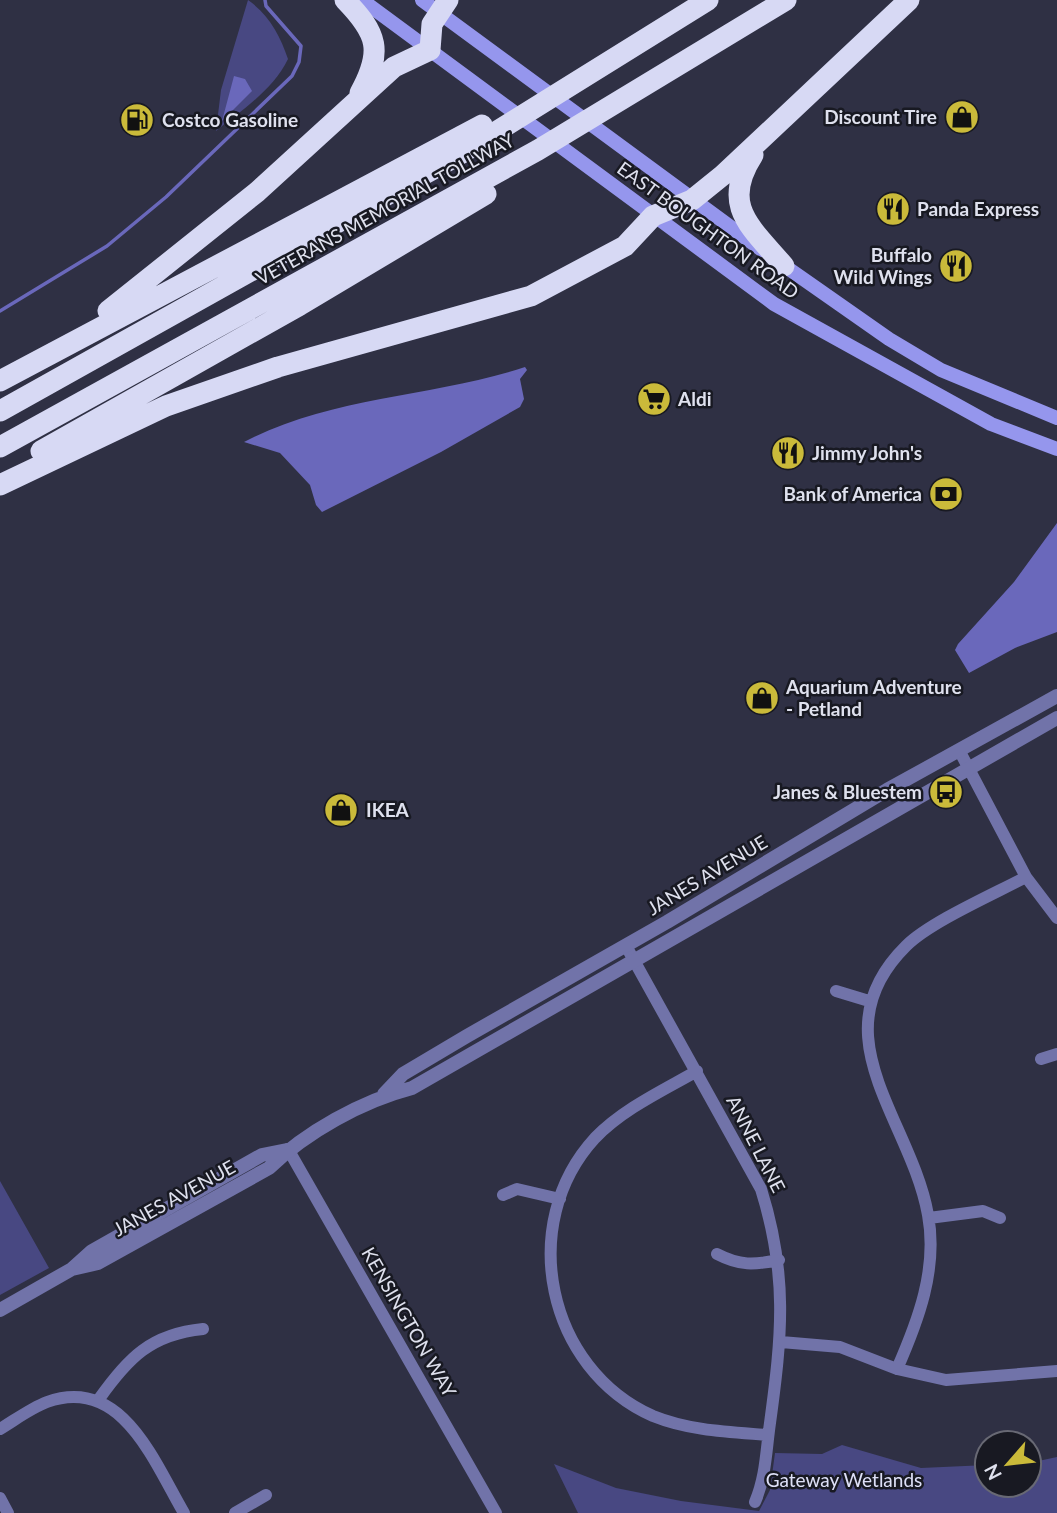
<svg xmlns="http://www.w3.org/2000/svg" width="1057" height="1513" font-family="Lato,sans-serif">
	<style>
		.green { fill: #484882 }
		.water { fill: #6a68bb }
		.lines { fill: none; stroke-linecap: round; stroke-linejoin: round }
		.stream { stroke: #6a68bb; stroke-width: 3.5 }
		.minor { stroke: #7173a9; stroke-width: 12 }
		.tertiary { stroke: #7173a9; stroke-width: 14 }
		.secondary { stroke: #9596ed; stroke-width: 14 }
		.motorway { stroke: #d7d9f4; stroke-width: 21 }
		.labels { text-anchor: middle; stroke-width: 5; stroke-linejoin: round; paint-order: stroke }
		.poi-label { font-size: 19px; font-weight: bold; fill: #dfe1ee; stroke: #181922; text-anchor: start }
		.street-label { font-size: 19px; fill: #dfe1ee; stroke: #181922 }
		.park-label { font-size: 19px; fill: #dee0f7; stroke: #181922 }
	</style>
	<rect width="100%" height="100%" fill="#2f3044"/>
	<path class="green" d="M248,0C269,15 280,35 288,59C273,90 242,110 216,131L221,90Z
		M0,1181L49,1268L0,1295Z
		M842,1445L921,1468L987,1465V1485H1029V1463L1057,1457V1513H578L554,1464L616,1488L681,1501L759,1511L770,1490L775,1453L822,1454Z"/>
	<path class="water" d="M234,76L245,79L252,91L222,121Z
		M525,367L527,370L520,379L524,399L520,407L441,452L322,512L316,505L310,485L280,453L244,442C331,396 434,397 525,367Z
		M1057,523V632L1015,648L969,673L955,650L958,644L1014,582Z"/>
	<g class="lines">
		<path class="stream" d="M0,311L107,246L166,197L292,76L299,62L301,46L266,6L265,0"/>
		<path class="minor" d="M959,750L1026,877L1057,918
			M626,946L761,1189C788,1275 782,1335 770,1423C766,1451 766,1476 755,1502
			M836,991L869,1001
			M1041,1059L1057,1054
			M697,1071C662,1091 623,1109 595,1138C516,1224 547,1369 653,1416C690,1431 730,1432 768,1435
			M288,1149L496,1513
			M503,1195L517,1189L560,1199
			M929,1218L983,1211L1000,1218
			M717,1254C740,1266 754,1265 779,1260
			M781,1342L840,1347L897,1369L946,1380L1057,1371
			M897,1369C918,1321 938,1269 928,1215C911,1119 816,1035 906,946C930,922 994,894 1026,877
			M99,1399C128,1358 151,1334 203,1329
			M0,1429C15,1420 31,1408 47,1402C122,1375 154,1462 184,1513
			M0,1498L8,1513
			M235,1513L266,1495"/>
		<path class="tertiary" d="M384,1094L403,1074L467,1036L667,922L887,790L1057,696
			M72,1269L98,1263L269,1168C306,1132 362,1101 412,1088L1057,718
			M0,1310L72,1269L92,1251L262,1155L287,1150"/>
		<path class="secondary" d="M362,0L774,304L991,424L1057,449
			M422,0L762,250
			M779,262L889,339L941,370L1057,418"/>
		<path class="motorway" d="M345,0C378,34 383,51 360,93
			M753,155C720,206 751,227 784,266
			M108,311L257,192L394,67L430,50L432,24L448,0
			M0,381L482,125
			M0,411L462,153L708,0
			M0,447L538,150L786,0
			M41,451L300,305L486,194
			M0,485L166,406L278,367L531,296L625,246L653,216L692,200L723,175L909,0"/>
	</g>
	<defs>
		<g id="shop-disc" transform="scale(1.75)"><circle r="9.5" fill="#caba3a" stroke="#181922"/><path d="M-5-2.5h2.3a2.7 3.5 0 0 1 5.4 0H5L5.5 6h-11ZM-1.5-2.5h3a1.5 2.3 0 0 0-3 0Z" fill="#111"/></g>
		<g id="fuel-disc" transform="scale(1.75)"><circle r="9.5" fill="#caba3a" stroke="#181922"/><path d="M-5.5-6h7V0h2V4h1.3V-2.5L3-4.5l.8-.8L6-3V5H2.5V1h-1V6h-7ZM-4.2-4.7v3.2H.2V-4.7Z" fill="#111"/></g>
		<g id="restaurant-disc" transform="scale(1.75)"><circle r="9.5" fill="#caba3a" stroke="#181922"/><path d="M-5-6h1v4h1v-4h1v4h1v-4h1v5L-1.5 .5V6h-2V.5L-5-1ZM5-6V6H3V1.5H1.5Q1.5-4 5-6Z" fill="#111"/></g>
		<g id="supermarket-disc" transform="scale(1.75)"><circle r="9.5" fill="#caba3a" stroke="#181922"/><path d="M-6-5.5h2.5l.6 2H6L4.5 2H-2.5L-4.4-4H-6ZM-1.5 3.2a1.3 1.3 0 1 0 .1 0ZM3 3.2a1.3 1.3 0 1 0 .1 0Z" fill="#111"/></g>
		<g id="bank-disc" transform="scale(1.75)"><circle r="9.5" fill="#caba3a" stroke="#181922"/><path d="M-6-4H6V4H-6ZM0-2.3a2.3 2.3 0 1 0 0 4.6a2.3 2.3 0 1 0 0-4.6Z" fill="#111"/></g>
		<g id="bus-disc" transform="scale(1.75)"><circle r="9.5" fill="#caba3a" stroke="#181922"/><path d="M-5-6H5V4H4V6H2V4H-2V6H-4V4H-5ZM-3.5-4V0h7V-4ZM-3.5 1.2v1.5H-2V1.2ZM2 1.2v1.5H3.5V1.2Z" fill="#111"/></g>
	</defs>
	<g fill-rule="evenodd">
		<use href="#shop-disc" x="962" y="117"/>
		<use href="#fuel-disc" x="137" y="120"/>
		<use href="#restaurant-disc" x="893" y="209"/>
		<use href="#restaurant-disc" x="956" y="266"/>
		<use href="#supermarket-disc" x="654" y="399"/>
		<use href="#restaurant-disc" x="788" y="453"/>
		<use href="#bank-disc" x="946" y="494"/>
		<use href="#shop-disc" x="762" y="698"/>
		<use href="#bus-disc" x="946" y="792"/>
		<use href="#shop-disc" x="341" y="810"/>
	</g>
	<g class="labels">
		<g class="poi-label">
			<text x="937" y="124" text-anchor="end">Discount Tire</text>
			<text x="162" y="127">Costco Gasoline</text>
			<text x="917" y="216">Panda Express</text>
			<text x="932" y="262" text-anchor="end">Buffalo<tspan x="932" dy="22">Wild Wings</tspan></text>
			<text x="678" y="406">Aldi</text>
			<text x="812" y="460">Jimmy John's</text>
			<text x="922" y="501" text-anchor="end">Bank of America</text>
			<text x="786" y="694">Aquarium Adventure<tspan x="786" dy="22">- Petland</tspan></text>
			<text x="922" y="799" text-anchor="end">Janes &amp; Bluestem</text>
			<text x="366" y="817">IKEA</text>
		</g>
		<g class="street-label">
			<text transform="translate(385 209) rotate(-29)" y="7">VETERANS MEMORIAL TOLLWAY</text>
			<text transform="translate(708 230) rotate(36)" y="7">EAST BOUGHTON ROAD</text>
			<text transform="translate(707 875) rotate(-31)" y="7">JANES AVENUE</text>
			<text transform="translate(756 1144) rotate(63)" y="7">ANNE LANE</text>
			<text transform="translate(174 1198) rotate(-29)" y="7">JANES AVENUE</text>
			<text transform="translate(409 1322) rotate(60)" y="7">KENSINGTON WAY</text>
		</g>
		<g class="park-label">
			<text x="844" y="1487">Gateway Wetlands</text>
		</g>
	</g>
	<g transform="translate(1008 1464) rotate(242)"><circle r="33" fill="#181922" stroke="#686974" stroke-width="2"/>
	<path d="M0-5L12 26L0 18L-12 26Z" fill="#caba3a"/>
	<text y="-10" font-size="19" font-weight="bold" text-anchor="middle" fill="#dfe1ee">N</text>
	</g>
</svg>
